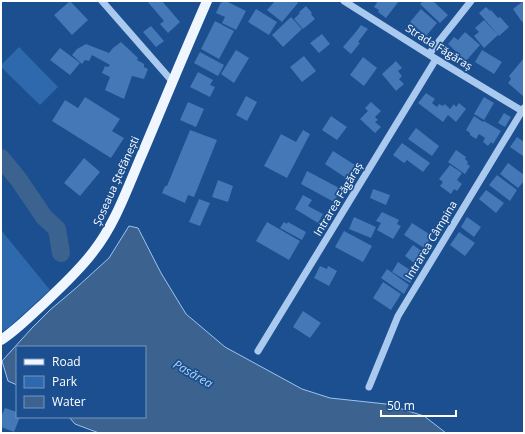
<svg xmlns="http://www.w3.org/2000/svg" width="525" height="434" font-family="'Open Sans',sans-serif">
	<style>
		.green { fill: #2e69ad }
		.water { fill: #3c6290; stroke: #9cc4f0 }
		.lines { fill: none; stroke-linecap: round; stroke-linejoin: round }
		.river { stroke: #3c6290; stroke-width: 18 }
		.building { fill: #4478b7 }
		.minor { stroke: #a9c9ee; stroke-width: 7 }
		.major { stroke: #f0f6ff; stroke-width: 10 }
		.labels { text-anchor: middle; stroke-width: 3.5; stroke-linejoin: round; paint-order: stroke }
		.street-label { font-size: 11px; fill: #fff; stroke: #1b4f8f }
		.water-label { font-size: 12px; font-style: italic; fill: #b5d3f5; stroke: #1b4f8f }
	</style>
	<rect width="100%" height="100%" fill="#1b4f8f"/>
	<path class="green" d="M19,47L58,87L40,105L1,67V65Z
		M1,230L50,290L9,327L1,332Z"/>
	<path class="water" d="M129,226L138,228L161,273L186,314L225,347L302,389L330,398L386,404L424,416L446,433H99L75,424L69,417H145V347H17V385L8,381L2,361L32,328L50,310L76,288L109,258Z"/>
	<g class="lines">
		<path class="river" d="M1,158L19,180L44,217L57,229L61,253"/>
	</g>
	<path class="building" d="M70,1L88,20L72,35L54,15Z
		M147,1H162L180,22L168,33L160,24L164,21Z
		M275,1H296L298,3L282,22L267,10Z
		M378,1H399L386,18L378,12L379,10L374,7Z
		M423,1H433L448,15L440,23L420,4Z
		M222,2H228L246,11L236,30L222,23L225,17L216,13L220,4Z
		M522,2L524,4V20L522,22L513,9Z
		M306,6L312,13L311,14L315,19L303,29L294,19L300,13L299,12Z
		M486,7L490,11L491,10L498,18L500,17L509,27L499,36L479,13Z
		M256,9L277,22L269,35L248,22Z
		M421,9L437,23L426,36L410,22Z
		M291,17L302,29L283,47L272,35Z
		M484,20L498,35L484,48L474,36L479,32L475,28Z
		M215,21L234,31L219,59L201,49Z
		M361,25L368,29L358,42L360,43L351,54L343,47L355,33Z
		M151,26L164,41L156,47L143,32Z
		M465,32L480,45L466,61L448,44L454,37L458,40Z
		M322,34L330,44L319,53L310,43Z
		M121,42L138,58L137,60L144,64V67L148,69L144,79L132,76L124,99L105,90L110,77L102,73L105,66L108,67L110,65L92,55L89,61L85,60L82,64L72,55L77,49L86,44L109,53L113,48Z
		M60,48L80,63L70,75L50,60Z
		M236,50L249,58L234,83L221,74Z
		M482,50L502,62L494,74L475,62Z
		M200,52L224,65L218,76L194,63Z
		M304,56L316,71L302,82L290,67Z
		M363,57L377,68L364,86L350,75Z
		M524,58V95L523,96L508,83L511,79L509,76Z
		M396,61L402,68L398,71L402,76L399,79L404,84L396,91L382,74Z
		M198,72L213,80L210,85L215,87L210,97L190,87Z
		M426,93L435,99L432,103L437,107L439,104L443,106L445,104L450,109L454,104L456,107L459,103L466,109L456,122L448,115L443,122L418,103Z
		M246,96L257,102L247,121L236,115Z
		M85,97L120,119L112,131L124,138L111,158L52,121L65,100L78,108Z
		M484,97L494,103L484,120L474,114Z
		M188,102L204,109L196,127L180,120Z
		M371,102L381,111L375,117L378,120L375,122L381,127L375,133L360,119L368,111L365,108Z
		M504,113L511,117L505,127L498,123Z
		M331,116L347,127L337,140L322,130Z
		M474,116L483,122L484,121L501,131L493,144L491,142L488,146L483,142L485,138L479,134L476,139L470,135V133L466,130Z
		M416,128L439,146L432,156L408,139Z
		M190,130L217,140L194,197L188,195L185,203L162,193L165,186H167Z
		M303,130L310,134L287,178L264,166L281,134L296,142Z
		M517,137L524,142V154L523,156L510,147Z
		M402,143L430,163L423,172L407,160L404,163L393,155Z
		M456,150L466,157L465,159L468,162L467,164L470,166L465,174L448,162Z
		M333,151L355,165L346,178L325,164Z
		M84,158L100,172L80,196L64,183Z
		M508,163L524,175V181L518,188L500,174Z
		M450,165L462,173L457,180L462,184L457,191L454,189L451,194L440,186L443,182L439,179Z
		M307,171L341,189L334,202L301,184Z
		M497,175L517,190L510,201L489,185Z
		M218,180L233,186L228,202L212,197Z
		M373,189L390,195L386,205L370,198Z
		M486,190L504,203L496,213L479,199Z
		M303,195L312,200L308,206L323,214L318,223L295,209Z
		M199,199L210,203L200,226L189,222Z
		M382,212L399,220L397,224L401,226L393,239L377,230L381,223L376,221Z
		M354,217L376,227L371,238L349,229Z
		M467,217L481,227L474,237L461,227Z
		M267,222L300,241L289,260L256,241Z
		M284,222L287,224L288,222L306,232L302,240L280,228Z
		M412,223L432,236L424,248L404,235Z
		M344,231L372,246L363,262L335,247Z
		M459,232L475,243L465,256L450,245Z
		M413,245L426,254L418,266L405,256Z
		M398,262L416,274L410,283L392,272Z
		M320,266L327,269L328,266L337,271L329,286L314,278Z
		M387,269L409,285L404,294L381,278Z
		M383,282L401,294L391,310L373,298Z
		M303,311L321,323L310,338L293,327Z
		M5,408L17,412V417H20L14,432L1,427V417Z"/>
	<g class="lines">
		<path class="minor" d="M102,1L172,81
			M344,1L436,59L524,112
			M429,54L471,1
			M258,351L436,59
			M369,387L398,316L522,111L524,108"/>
		<path class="major" d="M1,340C15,331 28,318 40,307C58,290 78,272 93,252C116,223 128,186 143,152C164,102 185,51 207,1"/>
	</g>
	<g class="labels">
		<g class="street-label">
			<text transform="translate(439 47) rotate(32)" y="4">Strada Făgăraș</text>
			<text transform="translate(116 181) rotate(-66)" y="4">Șoseaua Ștefănești</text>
			<text transform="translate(338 199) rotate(-59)" y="4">Intrarea Făgăraș</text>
			<text transform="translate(431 240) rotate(-59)" y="4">Intrarea Câmpina</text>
		</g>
		<g class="water-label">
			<text transform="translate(193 374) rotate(30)" y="4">Pasărea</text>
		</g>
	</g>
	<rect width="525" height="434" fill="none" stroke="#ffffff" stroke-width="4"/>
	<rect x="16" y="346" width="130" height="72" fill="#1b4f8f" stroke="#7695bc"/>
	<rect x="24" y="359" width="20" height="6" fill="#f0f6ff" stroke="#7695bc"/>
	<text x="52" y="366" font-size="12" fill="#ffffff">Road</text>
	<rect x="24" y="376" width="20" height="12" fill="#2e69ad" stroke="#7695bc"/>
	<text x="52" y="386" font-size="12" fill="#ffffff">Park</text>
	<rect x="24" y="396" width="20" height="12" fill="#3c6290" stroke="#7695bc"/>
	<text x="52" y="406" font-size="12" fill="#ffffff">Water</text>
	<path d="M381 410v6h75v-6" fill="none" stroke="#ffffff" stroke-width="2"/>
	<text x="387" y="410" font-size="12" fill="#ffffff" stroke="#1b4f8f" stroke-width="3" paint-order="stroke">50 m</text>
</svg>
